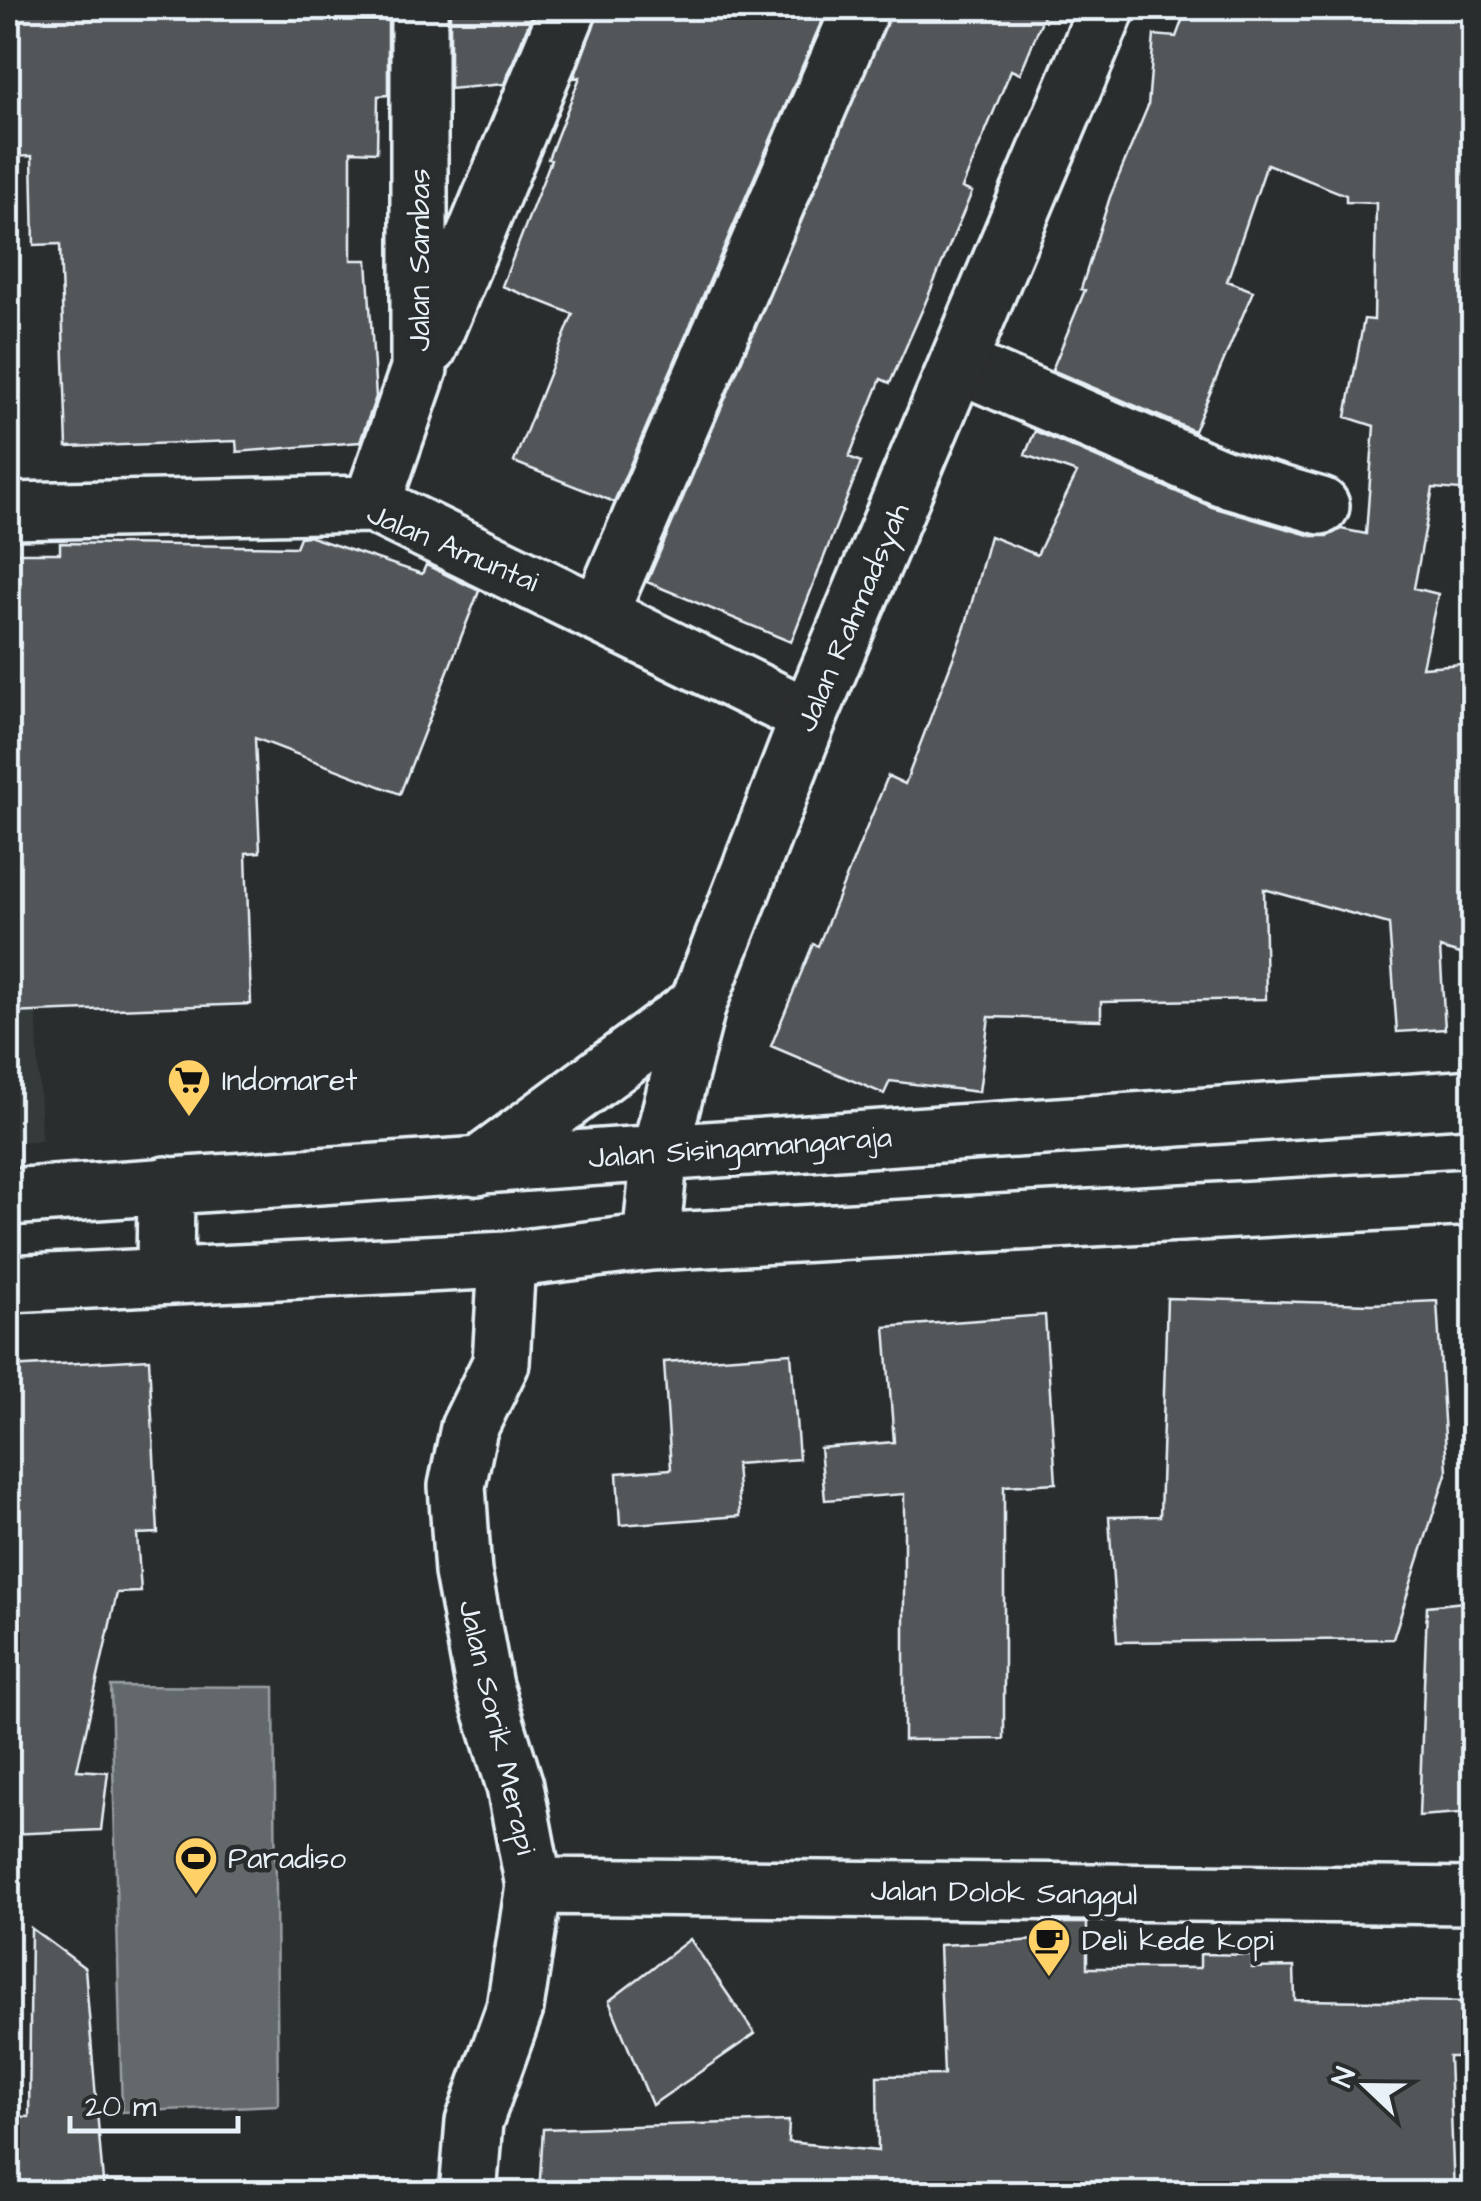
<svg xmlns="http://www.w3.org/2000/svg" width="1481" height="2201" font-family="'Architects Daughter',sans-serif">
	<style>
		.built { fill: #363a3b }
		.water { fill: #63686b; stroke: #989fa3; stroke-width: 2.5 }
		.building { fill: #535759; stroke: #e8f1f8; stroke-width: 2.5 }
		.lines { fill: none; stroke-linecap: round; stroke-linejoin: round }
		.minor-casing { stroke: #e8f1f8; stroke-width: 62 }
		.major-casing { stroke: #e8f1f8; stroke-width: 62 }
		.minor { stroke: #2a2d2e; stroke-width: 55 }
		.major { stroke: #2a2d2e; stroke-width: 55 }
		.labels { text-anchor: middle; stroke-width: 9; stroke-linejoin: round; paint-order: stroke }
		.street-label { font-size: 30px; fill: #e8f1f8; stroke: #2a2d2e }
		.poi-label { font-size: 30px; fill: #e8f1f8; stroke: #2a2d2e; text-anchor: start }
	</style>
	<rect width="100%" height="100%" fill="#2a2d2e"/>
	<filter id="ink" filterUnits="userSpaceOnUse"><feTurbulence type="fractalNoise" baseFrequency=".01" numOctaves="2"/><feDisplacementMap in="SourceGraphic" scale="20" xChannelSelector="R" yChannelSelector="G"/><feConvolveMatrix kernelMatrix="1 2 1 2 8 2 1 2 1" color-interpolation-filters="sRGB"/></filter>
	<g filter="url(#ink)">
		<path class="built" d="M8,760H28L41,1141L8,1142Z"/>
		<path class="water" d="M111,1686L274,1687L278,2105L122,2112Z"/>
		<path class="building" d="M8,8H388V95L378,96L377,152L351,151V260H367L376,397L360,442L237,452L236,441L67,447L60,244L34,245L32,156L11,157Z
			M450,8H535L504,84L450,89Z
			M600,8L827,9L614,502L514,462L573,314L502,286L551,160L548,159L580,77L574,78Z
			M892,8H1047L1020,74L1011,70L962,188L972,192L924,306L890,383L881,379L849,457L861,462L791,642L647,582Z
			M1415,8H1474V491L1433,488L1414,588L1438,594L1422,667L1474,663V958L1440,948L1445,1029L1397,1032L1389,924L1264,889L1266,999L1101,1002V1020L989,1017L979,1092L890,1081L884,1094L771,1046L813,944L818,946L888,776L905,784L965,627L990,536L1037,555L1077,473L1025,455L1035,431L1212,507L1312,536H1328L1341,529L1366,534L1374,426L1346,417L1364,319L1374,320L1376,203L1346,202V195L1267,164L1227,281L1253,291L1194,431L1052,370L1085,290L1081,289L1110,197L1148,106L1154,35L1176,37L1186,10L1414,21Z
			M308,536L422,574L426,565L479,591L400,794L255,738L260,852L246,853L251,1004L8,1013V553H60V543L296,547L300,537Z
			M1167,1298L1371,1304L1437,1301L1447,1471L1393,1639L1117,1642L1109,1517L1160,1516Z
			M1045,1315L1056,1483L1004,1486V1739L904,1740V1494L825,1500L820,1448L894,1442L885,1327Z
			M791,1353L799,1459L736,1464L740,1516L620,1525L617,1473L671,1469L664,1362Z
			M149,1359L158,1533L137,1534L141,1592L117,1593L77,1770L108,1772L101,1830L8,1834V1367Z
			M1474,1601V1812L1419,1816L1427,1606Z
			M1042,1923H1087V1968H1200V1954L1252,1955V1968L1294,1967L1295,2000L1474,2002V2057H1449L1454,2194H539L543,2129L789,2121L788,2142L878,2151L877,2076L944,2075L939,1945L1042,1940Z
			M31,1928L85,1968L104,2194H8V2116L29,2117Z
			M690,1939L755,2034L652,2105L609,2001Z"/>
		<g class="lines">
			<g class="minor-casing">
				<path id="minor" d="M429,347L569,8
					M958,364L1221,477L1321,506
					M372,504L419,369V8
					M8,511L372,504L809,717
					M600,612L861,8
					M534,1886L1474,1896
					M468,2194L474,2122L515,2008L534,1886L515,1786L484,1686L463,1572L457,1486L469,1428L501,1363L507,1260"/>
			</g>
			<g class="major-casing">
				<path id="major" d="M477,1167L698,1004
					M8,1197L1474,1098
					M651,1242L660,1151L698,1004L809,717L1107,8
					M165,1275L166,1185
					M8,1284L507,1260L651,1242L1474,1197"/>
			</g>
			<use href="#minor" class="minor"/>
			<use href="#major" class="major"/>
		</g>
	</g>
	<defs>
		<g id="supermarket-pin" transform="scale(2.25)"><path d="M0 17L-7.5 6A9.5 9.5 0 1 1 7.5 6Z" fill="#ffd166" stroke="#2a2d2e"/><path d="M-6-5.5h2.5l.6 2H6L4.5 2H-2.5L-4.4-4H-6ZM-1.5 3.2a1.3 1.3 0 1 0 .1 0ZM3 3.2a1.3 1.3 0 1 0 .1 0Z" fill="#111"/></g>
		<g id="stadium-pin" transform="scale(2.25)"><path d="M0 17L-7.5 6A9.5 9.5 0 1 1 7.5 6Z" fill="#ffd166" stroke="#2a2d2e"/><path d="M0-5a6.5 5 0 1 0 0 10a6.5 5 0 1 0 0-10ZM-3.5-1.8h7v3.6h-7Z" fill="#111"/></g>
		<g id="cafe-pin" transform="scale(2.25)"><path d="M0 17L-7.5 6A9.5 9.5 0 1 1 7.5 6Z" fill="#ffd166" stroke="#2a2d2e"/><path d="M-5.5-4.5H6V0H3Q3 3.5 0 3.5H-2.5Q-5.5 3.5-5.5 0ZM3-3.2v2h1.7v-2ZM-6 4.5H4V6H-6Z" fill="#111"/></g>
	</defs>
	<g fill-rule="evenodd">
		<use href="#supermarket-pin" x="189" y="1080"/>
		<use href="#stadium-pin" x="196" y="1858"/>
		<use href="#cafe-pin" x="1049" y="1940"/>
	</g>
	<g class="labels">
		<g class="street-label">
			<text transform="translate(419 260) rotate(-90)" y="10">Jalan Sambas</text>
			<text transform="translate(453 547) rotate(23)" y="10">Jalan Amuntai</text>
			<text transform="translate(852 617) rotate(-67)" y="10">Jalan Rahmadsyah</text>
			<text transform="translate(740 1147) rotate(-4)" y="10">Jalan Sisingamangaraja</text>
			<text transform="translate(498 1727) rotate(77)" y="10">Jalan Sorik Merapi</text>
			<text transform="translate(1004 1892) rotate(1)" y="10">Jalan Dolok Sanggul</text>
		</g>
		<g class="poi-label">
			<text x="222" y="1090">Indomaret</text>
			<text x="228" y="1868">Paradiso</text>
			<text x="1082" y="1950">Deli kede kopi</text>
		</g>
	</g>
	<rect width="1481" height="2201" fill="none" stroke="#2a2d2e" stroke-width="40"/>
	<rect x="20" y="20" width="1441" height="2161" fill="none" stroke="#e8f1f8" stroke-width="4" filter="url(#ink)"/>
	<g transform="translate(1366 2086) rotate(292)" stroke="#2a2d2e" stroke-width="8" paint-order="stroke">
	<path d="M0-8L18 38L0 25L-18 38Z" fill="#e8f1f8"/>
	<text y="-15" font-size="28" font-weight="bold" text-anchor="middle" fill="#e8f1f8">N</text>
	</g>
	<path d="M70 2116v15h168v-15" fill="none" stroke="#e8f1f8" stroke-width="5"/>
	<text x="85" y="2116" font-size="30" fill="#e8f1f8" stroke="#2a2d2e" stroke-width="8" paint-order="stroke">20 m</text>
</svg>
